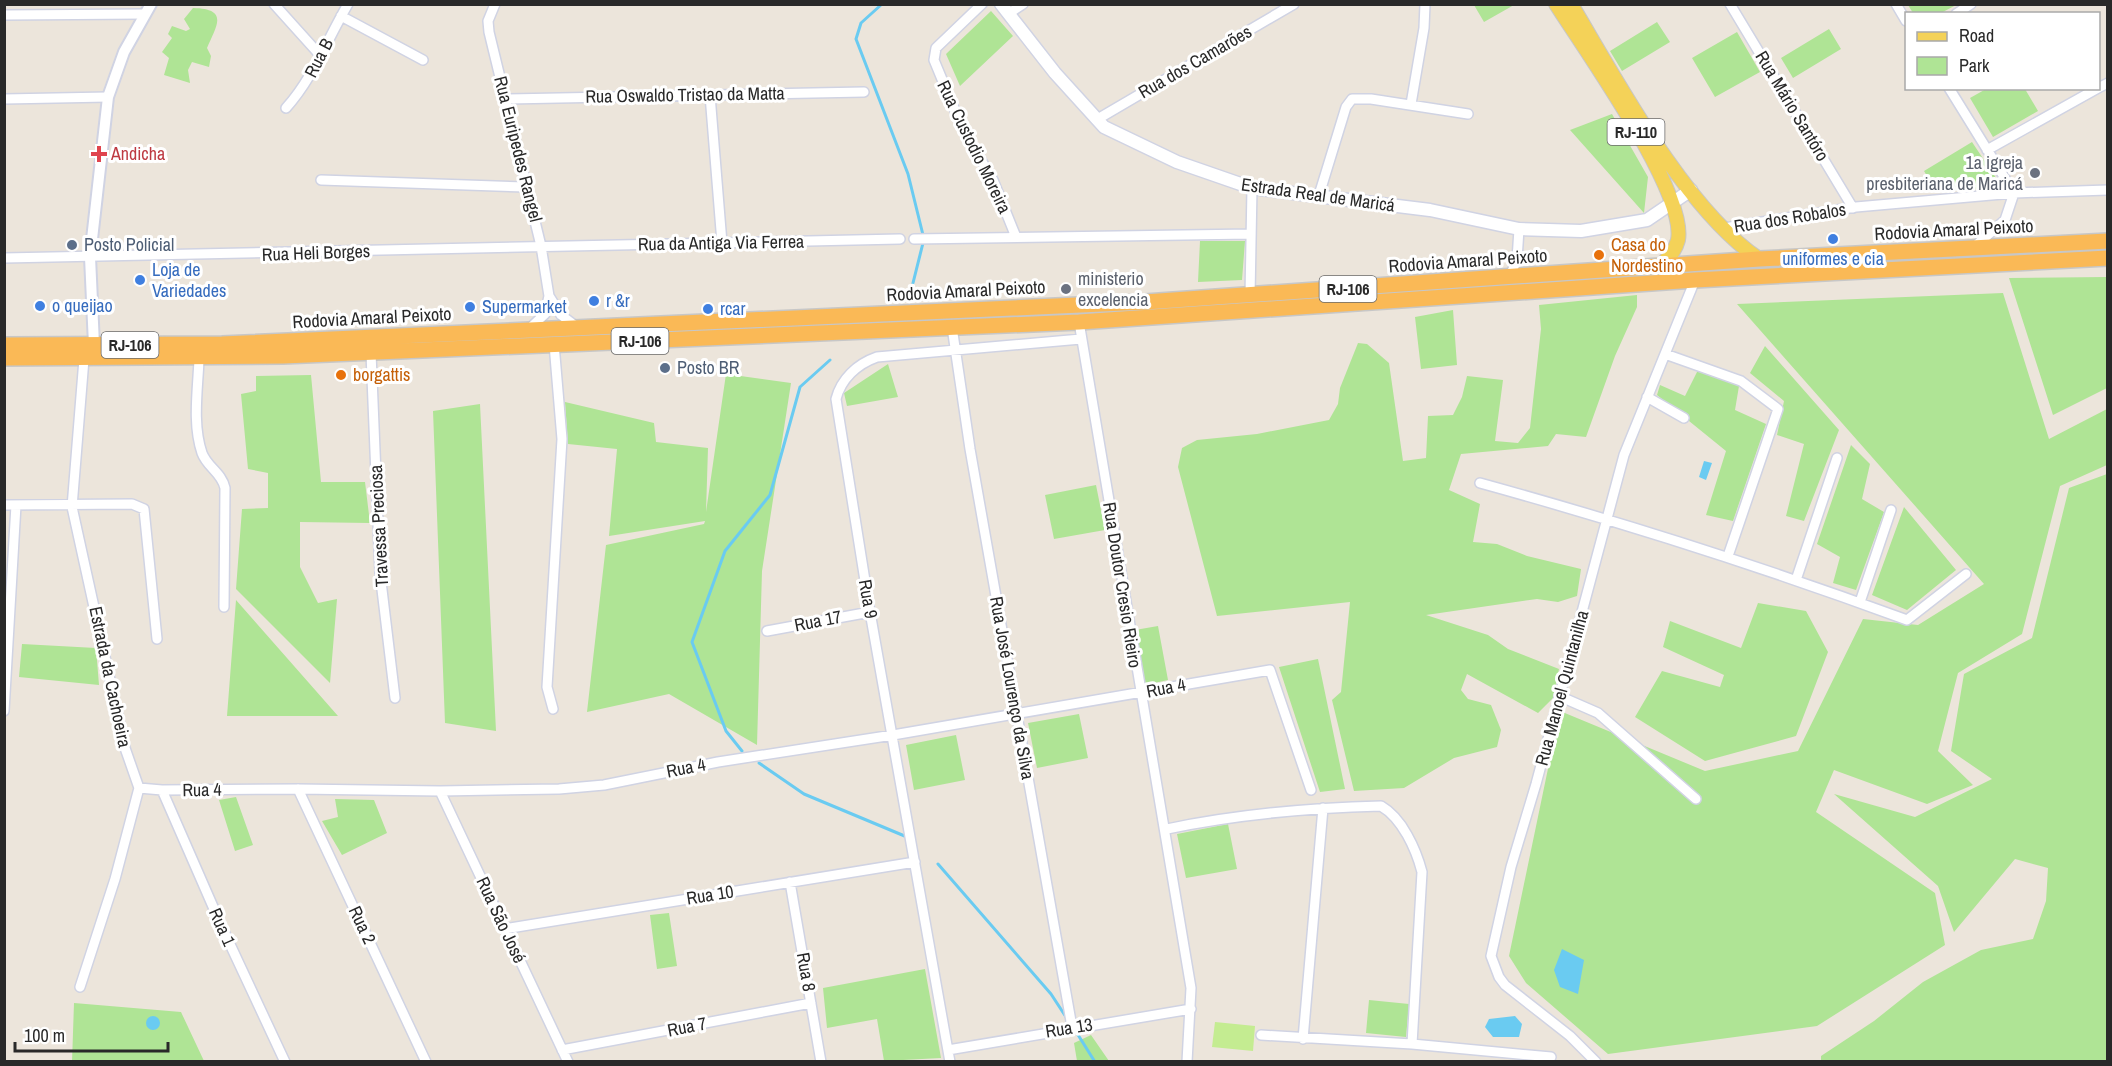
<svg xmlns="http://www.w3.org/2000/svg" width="2112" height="1066" font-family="'Archivo Narrow',sans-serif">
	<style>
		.green { fill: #afe495 }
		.pitch { fill: #c4ec91 }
		.water { fill: #6acbf1 }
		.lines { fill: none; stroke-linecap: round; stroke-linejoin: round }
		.stream { stroke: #6acbf1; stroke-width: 3 }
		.minor-casing { stroke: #d0d3e3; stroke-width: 12 }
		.tertiary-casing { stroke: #d0d3e3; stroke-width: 14 }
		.secondary-casing { stroke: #d0d3e3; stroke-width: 15 }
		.primary-casing { stroke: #c7c7c7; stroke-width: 16 }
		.trunk-casing { stroke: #c7c7c7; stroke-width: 18 }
		.minor { stroke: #fff; stroke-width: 9 }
		.tertiary { stroke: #fff; stroke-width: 10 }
		.secondary { stroke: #fff; stroke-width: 12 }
		.primary { stroke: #f4d258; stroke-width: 14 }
		.trunk { stroke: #fab956; stroke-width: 15 }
		.health-dot { fill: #e0444e; stroke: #fff; stroke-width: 2 }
		.worship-dot { fill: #6b7280; stroke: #fff; stroke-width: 2 }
		.shop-dot { fill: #3f7fe0; stroke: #fff; stroke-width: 2 }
		.service-dot { fill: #5c6f8a; stroke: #fff; stroke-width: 2 }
		.food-dot { fill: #e8710a; stroke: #fff; stroke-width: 2 }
		.labels { text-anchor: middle; stroke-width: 6; stroke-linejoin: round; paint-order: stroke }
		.shield { fill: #fff; stroke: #696969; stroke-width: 1.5 }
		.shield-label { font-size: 16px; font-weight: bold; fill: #292929 }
		.street-label { font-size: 18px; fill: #292929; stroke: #fff }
		.health-label { font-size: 18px; fill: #be3a42; stroke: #fff; text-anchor: start }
		.worship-label { font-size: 18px; fill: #5b616d; stroke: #fff; text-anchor: end }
		.service-label { font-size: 18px; fill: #4e5e75; stroke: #fff; text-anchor: start }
		.food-label { font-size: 18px; fill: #c56008; stroke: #fff; text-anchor: start }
		.shop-label { font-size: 18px; fill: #366cbe; stroke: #fff; text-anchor: start }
	</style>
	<rect width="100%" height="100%" fill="#ece5db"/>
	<path class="green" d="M1474,5H1514L1484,22Z
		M1908,5H1956L1941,13H1913Z
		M193,8C230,9 216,26 207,48L211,56L209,67L192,62L188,70L190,83L164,75L169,58L162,52L172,38L168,34L172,26L186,31L190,29L184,19Z
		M991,11L1013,36L960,86L946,54Z
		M1657,22L1670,42L1622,71L1610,51Z
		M1829,29L1841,49L1793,78L1781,58Z
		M1737,32L1760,72L1715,97L1692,58Z
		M1986,89H2025L2038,111L1993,137L1970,98Z
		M1612,114L1648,177L1644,213L1570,130Z
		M1972,142L2002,187L1936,191L1924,171Z
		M1200,241H1245L1242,280L1198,282Z
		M2107,277V388L2053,415L2009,278Z
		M2003,293L2049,439L2107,409V465L2060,486L2022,634L1958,673L1938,751L1973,785L1927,804L1834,770L1816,812L1935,893L1945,945L1817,1026L1608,1054L1526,983L1509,956L1560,711L1705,771L1798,751L1863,619L1918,625L1984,584L1737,304Z
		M1637,295V307L1615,356L1586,437L1556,434L1548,446L1461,454L1449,490L1480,504L1473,542L1497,544L1527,556L1581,569L1577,596L1558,602L1537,599L1426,615L1488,635L1508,649L1559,669L1553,698L1538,713L1467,674L1461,690L1468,699L1491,705L1501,730L1497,747L1454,758L1404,788L1354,791L1332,700L1341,692L1350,602L1217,616L1178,467L1182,448L1197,440L1257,434L1329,420L1338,404L1340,388L1358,343L1367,344L1389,363L1403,461L1426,458L1428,416L1453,415L1462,397L1467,376L1503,380L1495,441L1518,443L1530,428L1541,329L1539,305Z
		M1453,310L1457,365L1421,369L1415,317Z
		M1765,346L1839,430L1804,521L1786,516L1804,444L1777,435L1784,401L1750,373Z
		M888,364L898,397L847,406L844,393Z
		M1698,370L1739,386L1735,410L1766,424L1733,521L1706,515L1726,451L1657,395L1660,385L1685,396Z
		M726,374L791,383L762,571L757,745L669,694L587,712L606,545L704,524L705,521L609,536L617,449L568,444L565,402L654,423L656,442L708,448L706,512Z
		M311,375L321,482H365L370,523L300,522V567L318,603L337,599L330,683L236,589L242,509L268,508V473L248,469L241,394L256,391V376Z
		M480,404L496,731L445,723L433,411Z
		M1851,445L1870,464L1862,499L1884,512L1856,590L1833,583L1840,557L1817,544Z
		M2107,474V1061H1821V1056L1874,1021L1923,982L1981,950L2033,939L2046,901L2048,868L2015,859L1954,932L1938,886L1834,794L1915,817L1992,779L1951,751L1964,674L2032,638L2069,488Z
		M1096,485L1105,530L1054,539L1045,495Z
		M1904,507L1956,570L1907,610L1872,595Z
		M236,600L338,716H227Z
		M1758,603L1806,611L1828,652L1796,736L1705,761L1635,717L1662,671L1720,687L1724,675L1663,647L1670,621L1741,648Z
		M1158,626L1168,680L1145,685L1135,630Z
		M22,644L96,648L99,685L19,677Z
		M1318,659L1345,789L1320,792L1279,667Z
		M1079,714L1088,758L1037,768L1028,723Z
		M956,735L965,780L914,790L906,745Z
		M236,797L253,845L235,851L219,800Z
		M335,799L374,800L387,833L342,855L322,821L338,817Z
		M1228,824L1237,869L1186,878L1177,834Z
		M669,913L677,966L657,969L650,915Z
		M925,969L941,1058L884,1061L877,1019L827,1028L823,988Z
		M1369,1000L1409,1004L1406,1037L1366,1033Z
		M74,1003L181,1012L204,1061L72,1062Z
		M1091,1035L1109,1061H1077L1074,1043Z"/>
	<path class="pitch" d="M1215,1022L1255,1026L1253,1051L1212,1047Z"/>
	<path class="water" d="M1704,461L1712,463L1706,480L1699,477Z
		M1562,949L1584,960L1578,994L1560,987L1554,970Z
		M146 1023a7 7 0 1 1 14 0a7 7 0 1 1-14 0Z
		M1515,1016L1522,1024L1519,1037H1493L1485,1027L1489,1019Z"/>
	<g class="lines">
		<path class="stream" d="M882,4L861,23L856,39L908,174L924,239L913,283
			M742,751L726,731L692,642L725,551L770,495L800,387L830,360
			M759,763L804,794L907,837
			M938,864L1051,994L1068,1020
			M1075,1030L1095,1062"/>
		<g class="minor-casing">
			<path id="minor" d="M274,4L319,54
				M495,4L488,21L489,32L541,246L549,296L561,315L577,327
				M982,4L936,48L934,60L963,130L993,180L1016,237
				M1730,4L1853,208
				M1896,4L1906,21
				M1008,14L1023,4
				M1956,14L1971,4
				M4,15L145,14
				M341,16L423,60
				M1949,88L2014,193L2005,220L1974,247
				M2098,88L2108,83
				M710,95L722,243
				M4,99L108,97
				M506,99L864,92
				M1411,104L1424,28L1425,4
				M286,108C313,78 327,40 348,4
				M1096,120L1294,4
				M1987,150L2098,88
				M321,180L526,187
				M1319,195L1346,107L1352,99H1371L1468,114
				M1724,228L1856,207L2014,193L2108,190
				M914,239L1251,234
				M4,258L900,239
				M1509,278L1517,260L1519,229
				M1250,296L1252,188
				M1079,322L1191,988L1187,1062
				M952,327L970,449L1072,1027
				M530,328L545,314L549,296
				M371,353L380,573L395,698
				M1665,354L1741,381L1778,409L1728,556
				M199,359C198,388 192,424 202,453C207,467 222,473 225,488L224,607
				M1647,397L1684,418
				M1480,483C1625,523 1766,568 1907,620L1966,574
				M4,505L132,504L144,509L157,639
				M1796,580L1837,458
				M1860,602L1891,510
				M767,631L870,612
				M1559,696L1598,713L1696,799
				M553,709L547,687L562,439L554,344
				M4,711L16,505
				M139,788L162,790L298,789L440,791L559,789L604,785L718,762L893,735L1270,670L1311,790
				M298,789L426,1062
				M162,790L221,925L285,1062
				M440,791L568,1062
				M1167,829C1238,814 1308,808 1381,806C1402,818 1416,849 1422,872L1412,1044
				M790,882L821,1062
				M504,929L915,862
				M80,987L115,879L139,788L125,748L72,507L84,359
				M1261,1035L1412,1044L1551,1057
				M1303,1039L1323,808
				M562,1050L811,1003
				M948,1050L1191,1009
				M950,1062L870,612L836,399C841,379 857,364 877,357L1081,339
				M1596,1062L1570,1036L1505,985L1499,977L1491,956L1511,867L1536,784L1624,455L1695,280"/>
		</g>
		<g class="tertiary-casing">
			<path id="tertiary" d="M94,345L90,257L108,97L124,52L151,4"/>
		</g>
		<g class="secondary-casing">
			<path id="secondary" d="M1001,4L1055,73L1104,127L1177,162L1252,188L1430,210L1519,229L1581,231L1647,220L1691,190"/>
		</g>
		<g class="primary-casing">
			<path id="primary" d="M1556,4C1585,50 1687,192 1678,240C1675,252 1668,258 1660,266
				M1571,4C1617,81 1685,209 1759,259"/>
		</g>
		<g class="trunk-casing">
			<path id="trunk" d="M4,345L222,344L1145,302L1759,259L2108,241
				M4,358L283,356L1079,322L1695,280L2108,258"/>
		</g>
		<use href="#minor" class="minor"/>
		<use href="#tertiary" class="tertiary"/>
		<use href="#secondary" class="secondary"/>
		<use href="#primary" class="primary"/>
		<use href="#trunk" class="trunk"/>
	</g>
	<path class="health-dot" d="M96 145h6v6h6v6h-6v6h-6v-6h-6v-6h6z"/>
	<g class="worship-dot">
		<circle cx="2035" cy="173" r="6"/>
		<circle cx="1066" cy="289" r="6"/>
	</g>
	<g class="shop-dot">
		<circle cx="1833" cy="239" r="6"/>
		<circle cx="140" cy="280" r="6"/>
		<circle cx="594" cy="301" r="6"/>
		<circle cx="40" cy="306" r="6"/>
		<circle cx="470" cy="307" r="6"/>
		<circle cx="708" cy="309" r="6"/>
	</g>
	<g class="service-dot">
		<circle cx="72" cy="245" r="6"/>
		<circle cx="665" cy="368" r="6"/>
	</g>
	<g class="food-dot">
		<circle cx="1599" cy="255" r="6"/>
		<circle cx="341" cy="375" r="6"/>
	</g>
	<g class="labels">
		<g class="shield">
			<rect x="1607.5" y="119" width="57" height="26" rx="4.5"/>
			<rect x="1319.5" y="276" width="57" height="26" rx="4.5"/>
			<rect x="611.5" y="328" width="57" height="26" rx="4.5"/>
			<rect x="101.5" y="332" width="57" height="26" rx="4.5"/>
		</g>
		<g class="shield-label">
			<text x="1636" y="138">RJ-110</text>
			<text x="1348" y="295">RJ-106</text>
			<text x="640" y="347">RJ-106</text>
			<text x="130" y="351">RJ-106</text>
		</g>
		<g class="street-label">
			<text transform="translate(319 58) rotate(-63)" y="6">Rua B</text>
			<text transform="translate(1195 62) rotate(-30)" y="6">Rua dos Camarões</text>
			<text transform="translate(685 95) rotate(-1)" y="6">Rua Oswaldo Tristao da Matta</text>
			<text transform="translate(1792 106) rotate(59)" y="6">Rua Mário Santóro</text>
			<text transform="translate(974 147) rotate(64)" y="6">Rua Custodio Moreira</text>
			<text transform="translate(518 149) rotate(76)" y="6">Rua Euripedes Rangel</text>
			<text transform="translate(1318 195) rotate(8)" y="6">Estrada Real de Maricá</text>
			<text transform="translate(1790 218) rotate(-9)" y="6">Rua dos Robalos</text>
			<text transform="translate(1954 230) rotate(-3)" y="6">Rodovia Amaral Peixoto</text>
			<text transform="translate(721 243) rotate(-1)" y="6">Rua da Antiga Via Ferrea</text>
			<text transform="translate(316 253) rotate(-2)" y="6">Rua Heli Borges</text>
			<text transform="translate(1468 261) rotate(-4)" y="6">Rodovia Amaral Peixoto</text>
			<text transform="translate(966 291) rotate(-3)" y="6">Rodovia Amaral Peixoto</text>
			<text transform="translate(372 318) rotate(-3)" y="6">Rodovia Amaral Peixoto</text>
			<text transform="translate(379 526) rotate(-93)" y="6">Travessa Preciosa</text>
			<text transform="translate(1122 585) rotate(81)" y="6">Rua Doutor Cresio Rieiro</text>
			<text transform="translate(868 599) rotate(80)" y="6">Rua 9</text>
			<text transform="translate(818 621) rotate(-11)" y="6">Rua 17</text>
			<text transform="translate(110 677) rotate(78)" y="6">Estrada da Cachoeira</text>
			<text transform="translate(1012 688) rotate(80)" y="6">Rua José Lourenço da Silva</text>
			<text transform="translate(1166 688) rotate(-11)" y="6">Rua 4</text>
			<text transform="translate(1562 688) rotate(-75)" y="6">Rua Manoel Quintanilha</text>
			<text transform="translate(686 768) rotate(-11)" y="6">Rua 4</text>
			<text transform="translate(202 790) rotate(-1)" y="6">Rua 4</text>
			<text transform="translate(710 895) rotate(-9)" y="6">Rua 10</text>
			<text transform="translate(501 920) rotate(65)" y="6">Rua São José</text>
			<text transform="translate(362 925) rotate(65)" y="6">Rua 2</text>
			<text transform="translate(222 927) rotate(66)" y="6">Rua 1</text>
			<text transform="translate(806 972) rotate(80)" y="6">Rua 8</text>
			<text transform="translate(687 1027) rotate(-11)" y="6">Rua 7</text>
			<text transform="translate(1069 1028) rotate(-9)" y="6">Rua 13</text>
		</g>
		<g class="health-label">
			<text x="111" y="160">Andicha</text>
		</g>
		<g class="worship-label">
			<text x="2023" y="169">1a igreja<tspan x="2023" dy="21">presbiteriana de Maricá</tspan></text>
			<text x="1078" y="285" text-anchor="start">ministerio<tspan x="1078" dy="21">excelencia</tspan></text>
		</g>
		<g class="service-label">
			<text x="84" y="251">Posto Policial</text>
			<text x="677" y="374">Posto BR</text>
		</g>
		<g class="food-label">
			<text x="1611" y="251">Casa do<tspan x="1611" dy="21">Nordestino</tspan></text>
			<text x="353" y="381">borgattis</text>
		</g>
		<g class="shop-label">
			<text x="1833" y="265" text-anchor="middle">uniformes e cia</text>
			<text x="152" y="276">Loja de<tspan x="152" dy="21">Variedades</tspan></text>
			<text x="606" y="307">r &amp;r</text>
			<text x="52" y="312">o queijao</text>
			<text x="482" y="313">Supermarket</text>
			<text x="720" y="315">rcar</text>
		</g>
	</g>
	<rect width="2112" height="1066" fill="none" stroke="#292929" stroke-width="12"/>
	<rect x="1905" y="12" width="195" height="78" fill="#ffffff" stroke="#a9a9a9" stroke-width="1.5"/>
	<rect x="1917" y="32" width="30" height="9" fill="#f4d258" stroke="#a9a9a9" stroke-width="1.5"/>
	<text x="1959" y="42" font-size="18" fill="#292929">Road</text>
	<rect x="1917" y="57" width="30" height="18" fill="#afe495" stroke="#a9a9a9" stroke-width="1.5"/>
	<text x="1959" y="72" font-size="18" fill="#292929">Park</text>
	<path d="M15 1042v9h153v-9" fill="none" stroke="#292929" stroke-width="3"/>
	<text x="24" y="1042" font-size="18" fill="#292929" stroke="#ffffff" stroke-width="4.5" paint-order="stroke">100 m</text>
</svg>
